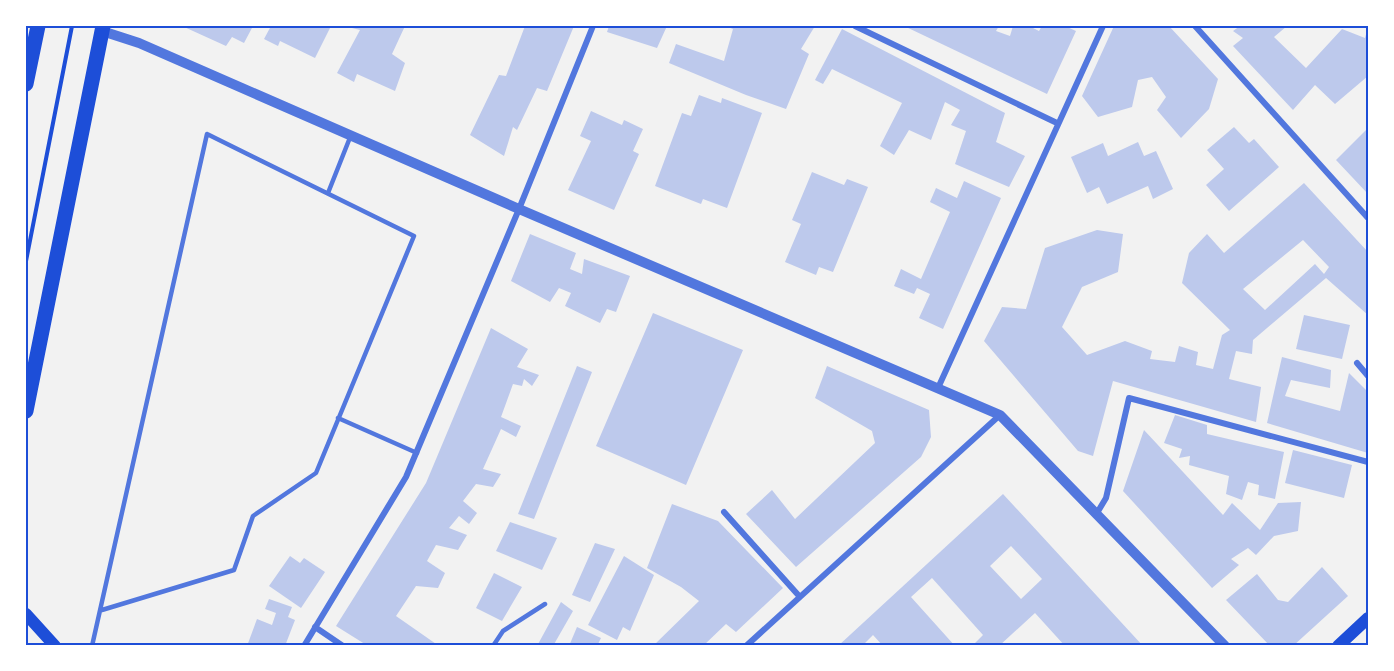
<svg xmlns="http://www.w3.org/2000/svg" width="1394" height="671" font-family="'Roboto Condensed',sans-serif">
	<style>
		.building { fill: #bdc9ec; fill-rule: evenodd }
		.lines { fill: none; stroke-linecap: round; stroke-linejoin: round }
		.path { stroke: #1d4ed8; stroke-width: 4 }
		.service { stroke: #5277de; stroke-width: 4.5 }
		.minor { stroke: #5277de; stroke-width: 6 }
		.tertiary { stroke: #5277de; stroke-width: 10 }
		.secondary { stroke: #1d4ed8; stroke-width: 12 }
		.primary { stroke: #1d4ed8; stroke-width: 15 }
		.neatline { fill: none; stroke: #1d4ed8; stroke-width: 2 }
	</style>
	<rect width="100%" height="100%" fill="#f2f2f2"/>
	<path class="building" d="M182,26H253L244,43L232,37L226,46Z
		M271,26H331L315,58L280,41L278,46L264,39Z
		M352,26H405L392,54L405,63L395,91L357,74L354,82L337,73L360,30L352,28Z
		M525,26H574L547,91L537,88L517,130L513,127L504,156L470,135L499,75L506,76Z
		M609,26H667L657,48L607,32Z
		M726,26H815L801,49L809,54L786,109L746,95L669,63L676,44L724,61L733,29Z
		M904,26H999L996,31L1010,36L1013,26H1029L1039,31L1042,26H1065L1076,31L1047,94Z
		M1114,26H1169L1218,79L1209,109L1181,138L1157,110L1166,97L1152,77L1138,80L1132,107L1098,117L1082,96Z
		M1240,26H1287L1274,37L1306,68L1342,29L1365,38L1368,27V76L1335,104L1315,85L1293,110L1233,46L1243,38L1233,31Z
		M842,29L1005,113L996,142L1025,156L1009,187L955,164L966,131L951,125L960,110L945,102L931,140L909,130L894,155L880,146L902,103L832,69L823,84L815,80Z
		M699,95L721,103L722,98L762,113L727,208L703,199L701,204L655,186L682,113L691,116Z
		M591,111L622,125L624,120L643,129L633,151L639,154L614,210L568,190L591,141L580,136Z
		M1234,127L1249,143L1254,139L1279,167L1229,211L1206,185L1224,169L1207,150Z
		M1366,130L1368,132V194L1336,160Z
		M1138,142L1144,156L1156,151L1173,189L1153,199L1148,186L1107,204L1099,187L1087,193L1071,157L1103,143L1108,156Z
		M812,172L844,185L847,179L868,187L833,272L819,267L816,275L785,262L801,224L792,220Z
		M964,181L1001,198L943,329L919,318L930,294L917,288L914,294L894,286L901,269L921,279L950,212L930,202L936,188L957,198Z
		M1304,183L1368,252V315L1326,278L1253,340L1252,354L1236,351L1229,379L1261,387L1256,422L1113,381L1093,456L1078,451L984,341L1002,307L1026,309L1045,248L1097,230L1123,234L1118,272L1082,287L1062,327L1087,355L1125,341L1152,351L1150,359L1175,362L1179,346L1198,352L1196,365L1213,369L1222,335L1230,330L1182,283L1189,253L1207,234L1224,253ZM1303,240L1329,267L1324,274L1315,264L1265,310L1243,289Z
		M530,234L576,253L570,269L582,274L584,259L630,276L616,312L607,309L600,323L565,306L571,293L559,288L550,302L511,281Z
		M653,313L743,350L686,485L596,446Z
		M1304,315L1350,325L1342,359L1296,349Z
		M491,328L528,349L517,367L539,375L532,386L524,379L522,386L513,384L501,417L521,426L516,437L501,429L483,469L501,474L493,487L476,484L463,501L477,513L469,524L459,516L449,528L467,535L458,550L436,545L427,561L445,573L438,588L416,586L396,616L439,646H368L336,626L426,483Z
		M1282,357L1331,370L1330,388L1291,380L1285,396L1340,411L1349,373L1368,392V453L1267,423Z
		M577,366L592,372L534,519L518,514Z
		M827,366L929,410L931,437L921,457L796,567L746,514L772,490L795,519L875,443L872,431L815,398Z
		M1175,415L1207,425V434L1284,452L1275,499L1258,495L1259,485L1248,482L1242,500L1226,494L1229,476L1189,465L1190,456L1179,458L1182,449L1164,443Z
		M1144,430L1223,515L1232,503L1260,530L1278,503L1301,502L1298,531L1274,536L1256,555L1248,548L1231,559L1239,565L1212,588L1123,491Z
		M1293,450L1352,465L1344,498L1285,483Z
		M1003,494L1143,646H1065L1035,613L999,646H972L983,635L932,578L911,597L955,646H883L873,635L862,646H838ZM1011,546L1042,579L1021,599L990,566Z
		M672,504L718,521L783,588L736,632L726,624L703,646H653L699,601L681,587L647,568Z
		M510,522L557,538L542,570L496,551Z
		M595,543L615,549L590,602L572,595Z
		M290,556L300,563L304,558L325,572L301,608L269,586Z
		M624,556L654,575L630,631L623,627L617,640L588,625Z
		M1322,567L1348,596L1293,646H1270L1226,600L1257,574L1278,600L1288,602Z
		M494,573L522,587L502,621L476,608Z
		M269,599L292,607L288,617L295,620L285,646H247L257,619L272,625L276,613L265,609Z
		M561,602L573,611L553,646H537Z
		M577,627L601,638L597,646H569Z"/>
	<g class="lines">
		<path class="path" d="M26,261L72,26"/>
		<path class="service" d="M328,193L351,135
			M338,418L417,453
			M92,646L207,134L414,236L316,473L253,516L234,570L102,610
			M493,646L503,631L545,604"/>
		<path class="minor" d="M855,26L1057,123
			M1195,26L1368,218
			M1357,363L1368,376
			M938,388L1103,26
			M724,512L800,597
			M1097,513L1106,498L1129,398L1368,462
			M315,627L343,646
			M304,646L406,477L519,209L593,26
			M746,646L1000,415"/>
		<path class="tertiary" d="M102,31L139,43L519,209L1000,415L1225,646"/>
		<path class="secondary" d="M26,614L55,646
			M1338,646L1368,618"/>
		<path class="primary" d="M26,84L38,26
			M26,411L103,26"/>
	</g>
	<rect width="1394" height="671" fill="none" stroke="#ffffff" stroke-width="54"/>
	<rect x="27" y="27" width="1340" height="617" class="neatline"/>
</svg>
